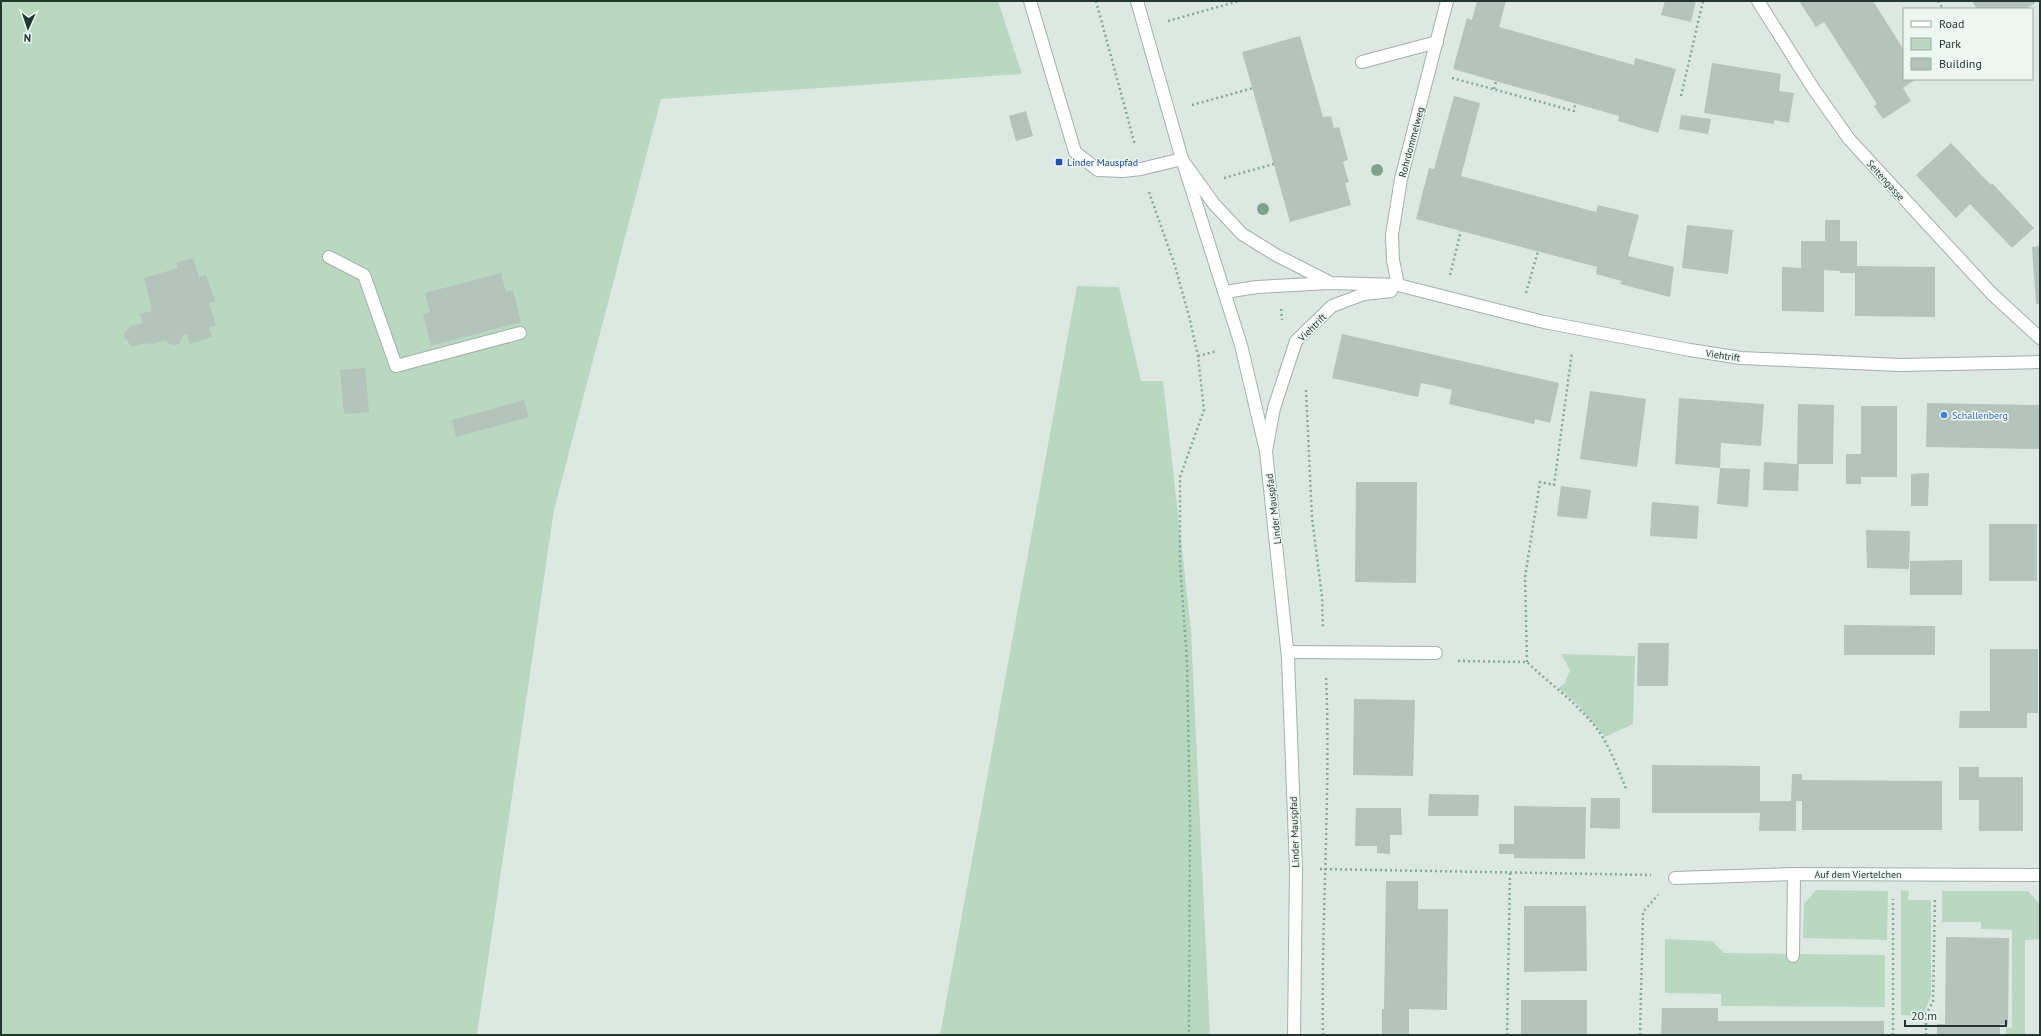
<svg xmlns="http://www.w3.org/2000/svg" width="2041" height="1036" font-family="'PT Sans',sans-serif">
	<style>
		.green { fill: #b8d9bf }
		.building { fill: #b4c3bc }
		.lines { fill: none; stroke-linecap: round; stroke-linejoin: round }
		.lane-casing { stroke: #a2afaa; stroke-width: 14 }
		.street-casing { stroke: #a2afaa; stroke-width: 14 }
		.secondary-casing { stroke: #9eb3ab; stroke-width: 14 }
		.path { stroke: #81aa9b; stroke-width: 2.5; stroke-dasharray: 2 3; stroke-linecap: butt }
		.lane { stroke: #fff; stroke-width: 12 }
		.street { stroke: #fff; stroke-width: 12 }
		.secondary { stroke: #fff; stroke-width: 12 }
		.tree { fill: #7da38b }
		.transit-dot { fill: #1a4fb4; stroke: #eef6f1; stroke-width: 1.5 }
		.shop-dot { fill: #3f7fe0; stroke: #eef6f1; stroke-width: 1.5 }
		.labels { text-anchor: middle; stroke-width: 3; stroke-linejoin: round; paint-order: stroke }
		.street-label { font-size: 10px; fill: #213730; stroke: #eef6f1 }
		.transit-label { font-size: 10px; fill: #164399; stroke: #eef6f1; text-anchor: start }
		.shop-label { font-size: 10px; fill: #366cbe; stroke: #eef6f1; text-anchor: start }
	</style>
	<rect width="100%" height="100%" fill="#dee8e3"/>
	<path class="green" d="M1,1H998L1022,74L661,99L554,510L477,1035H1Z
		M1077,286L1119,287L1141,381H1163L1191,630L1210,1035H940Z
		M1561,654L1635,656L1633,724L1605,737L1577,704L1558,688L1565,683L1570,670Z
		M1816,890L1888,891L1887,940L1803,938L1804,904Z
		M1901,890L1909,891L1908,900H1931V996L1923,1016L1901,1015Z
		M1942,891H2028L2040,904V939L2025,940V1035H2006V1027L2012,1028V930L1981,929V922H1942Z
		M1665,939L1712,941L1724,953L1885,955V1007L1721,1006V994L1665,993Z"/>
	<path class="building" d="M1477,1H1506L1499,27L1634,65L1635,58L1676,69L1658,133L1618,121L1619,116L1453,69L1467,18L1472,20Z
		M1665,1H1696L1691,22L1661,15Z
		M1799,1H1873L1904,50V79H1916L1903,88L1911,101L1883,119L1874,106L1877,104L1824,22L1816,27Z
		M1972,1H2034L2035,3L2026,9H1977Z
		M1300,36L1323,117L1331,116L1334,128L1339,127L1348,160L1343,162L1349,182L1345,183L1351,205L1290,222L1242,52Z
		M1712,63L1781,74L1779,91L1794,93L1789,123L1774,120V124L1704,113Z
		M1454,96L1480,103L1461,176L1596,212L1598,205L1639,215L1628,256L1674,267L1670,297L1620,284L1622,281L1596,274L1597,267L1416,219L1429,168L1434,169Z
		M1026,111L1033,136L1016,141L1009,116Z
		M1681,115L1711,119L1708,134L1679,129Z
		M1951,143L1991,185L1992,183L2034,228L2012,248L1970,204L1956,218L1916,175Z
		M1825,220H1840V241H1857V266L1935,267V317L1855,316V273H1840V271L1824,270V312L1782,311V267L1801,268V241H1825Z
		M1687,225L1733,230L1728,274L1682,268Z
		M2040,246V304H2036L2032,247Z
		M193,258L199,277L206,275L215,301L209,303L216,325L209,327L212,337L190,344L187,334L183,335L179,344L174,345L169,344L165,340L149,345V343L131,346L124,336L125,332L131,326L143,323L140,314L152,311L144,278L178,268L176,263Z
		M501,273L506,292L513,290L521,322L431,346L423,314L430,312L425,293Z
		M1342,334L1559,383L1550,423L1535,419L1534,424L1449,404L1452,390L1436,386L1421,383L1418,397L1332,378Z
		M365,368L369,412L344,414L340,370Z
		M1590,391L1646,399L1637,467L1580,459Z
		M1679,398L1764,404L1761,446L1721,443L1720,468L1750,469L1748,507L1717,504L1720,468L1675,464Z
		M524,400L529,417L456,437L452,420Z
		M1927,403L2040,405V449L1926,447Z
		M1798,404L1834,405L1833,464H1799L1798,491L1763,490L1764,462L1797,464Z
		M1861,406H1897V477H1861V484H1846V454H1861Z
		M1929,473L1928,506H1911V474Z
		M1356,482H1417L1416,583L1355,582Z
		M1561,486L1591,490L1587,519L1557,516Z
		M1652,502L1699,506L1697,539L1650,536Z
		M1989,524H2037V581H1989Z
		M1866,530L1910,531L1909,569L1867,568Z
		M1962,560V595H1910V561Z
		M1844,625L1935,626V655H1844Z
		M1638,643H1669L1668,686H1637Z
		M1990,649H2038V713H2027V728H1959L1960,711H1990Z
		M1354,699L1415,700L1413,776L1353,775Z
		M1652,765L1760,766V801H1791L1792,774H1802V780L1942,781V830H1802V801H1796V831H1759L1760,813H1652Z
		M1959,767H1979V777H2023V831H1979V800H1959Z
		M1429,794L1479,795L1478,816H1428Z
		M1591,798H1620V829L1590,828Z
		M1514,806L1586,807L1585,859L1514,858V854H1499V844H1514Z
		M1356,808H1401L1402,835H1390V854L1377,853V846H1355Z
		M1386,881H1418V909H1448L1447,1010L1409,1009V1035H1382V1009H1384Z
		M1524,906H1586L1587,971L1524,972Z
		M1946,937L2009,938L2008,1025L2000,1024V1035H1937V1024H1945Z
		M1521,1000H1587V1035H1521Z
		M1662,1008H1718V1021H1884V1035H1661Z"/>
	<g class="lines">
		<g class="lane-casing">
			<path id="lane" d="M1030,1L1075,152L1098,170L1123,171L1141,169L1182,159
				M1758,1L1813,88L1849,139L1992,294L2040,338
				M1362,62L1437,42
				M329,257L364,275L396,366L520,333
				M1288,652L1436,653
				M1793,956L1794,874"/>
		</g>
		<g class="street-casing">
			<path id="street" d="M1183,161L1214,204L1242,234L1276,255L1329,282
				M1398,285L1393,260L1392,235L1401,179L1447,1
				M1225,292L1257,287L1330,283L1398,285L1544,322L1690,350L1741,358L1900,365L2040,362
				M1266,451L1274,408L1296,341L1332,306L1364,294L1391,291
				M1675,878L1794,874L2040,875"/>
		</g>
		<g class="secondary-casing">
			<path id="secondary" d="M1137,1L1182,159L1241,345L1266,451L1288,658L1296,869L1294,1035"/>
		</g>
		<path class="path" d="M1096,1L1135,145
			M1938,1L1943,9
			M1168,21L1239,1
			M1452,78L1574,111L1575,104
			M1494,89L1496,82
			M1681,96L1703,1
			M1192,105L1253,88
			M1224,178L1274,164
			M1149,192L1174,263L1189,316L1198,356L1204,410L1180,477V564L1187,661L1190,821L1189,1035
			M1450,275L1461,231
			M1526,293L1538,251
			M1281,309L1282,320
			M1198,356L1217,351
			M1306,390L1312,518L1322,597L1323,629
			M1458,661L1527,662C1551,685 1581,706 1600,733C1612,751 1619,772 1627,791
			M1527,662L1525,577L1540,482L1554,485L1572,352
			M1320,869L1651,875
			M1323,1035C1321,915 1331,795 1326,676
			M1507,1035L1510,872
			M1640,1035L1643,912L1658,895
			M1893,1035V899
			M1926,1035V1014L1933,1002L1935,897"/>
		<use href="#lane" class="lane"/>
		<use href="#street" class="street"/>
		<use href="#secondary" class="secondary"/>
	</g>
	<g class="tree">
		<circle cx="1377" cy="170" r="6"/>
		<circle cx="1263" cy="209" r="6"/>
	</g>
	<rect class="transit-dot" x="1055" y="158" width="8" height="8" rx="2"/>
	<circle class="shop-dot" cx="1944" cy="415" r="4"/>
	<g class="labels">
		<g class="street-label">
			<text transform="translate(1411 142) rotate(-75)" y="4">Rohrdommelweg</text>
			<text transform="translate(1886 180) rotate(48)" y="4">Seitengasse</text>
			<text transform="translate(1312 327) rotate(-45)" y="4">Viehtrift</text>
			<text transform="translate(1723 355) rotate(8)" y="4">Viehtrift</text>
			<text transform="translate(1273 509) rotate(-97)" y="4">Linder Mauspfad</text>
			<text transform="translate(1294 832) rotate(-92)" y="4">Linder Mauspfad</text>
			<text x="1858" y="878">Auf dem Viertelchen</text>
		</g>
		<g class="transit-label">
			<text x="1067" y="166">Linder Mauspfad</text>
		</g>
		<g class="shop-label">
			<text x="1952" y="419">Schallenberg</text>
		</g>
	</g>
	<rect width="2041" height="1036" fill="none" stroke="#213730" stroke-width="4"/>
	<rect x="1903" y="8" width="130" height="72" fill="#eef6f1" stroke="#9caaa4"/>
	<rect x="1911" y="21" width="20" height="6" fill="#ffffff" stroke="#9caaa4"/>
	<text x="1939" y="28" font-size="12" fill="#213730">Road</text>
	<rect x="1911" y="38" width="20" height="12" fill="#b8d9bf" stroke="#9caaa4"/>
	<text x="1939" y="48" font-size="12" fill="#213730">Park</text>
	<rect x="1911" y="58" width="20" height="12" fill="#b4c3bc" stroke="#9caaa4"/>
	<text x="1939" y="68" font-size="12" fill="#213730">Building</text>
	<g transform="translate(28 28) rotate(183)" stroke="#eef6f1" stroke-width="3" paint-order="stroke">
	<path d="M0-3L7 15L0 10L-7 15Z" fill="#213730"/>
	<text y="-6" font-size="11" font-weight="bold" text-anchor="middle" fill="#213730">N</text>
	</g>
	<path d="M1905 1020v6h101v-6" fill="none" stroke="#213730" stroke-width="2"/>
	<text x="1911" y="1020" font-size="12" fill="#213730" stroke="#eef6f1" stroke-width="3" paint-order="stroke">20 m</text>
</svg>
